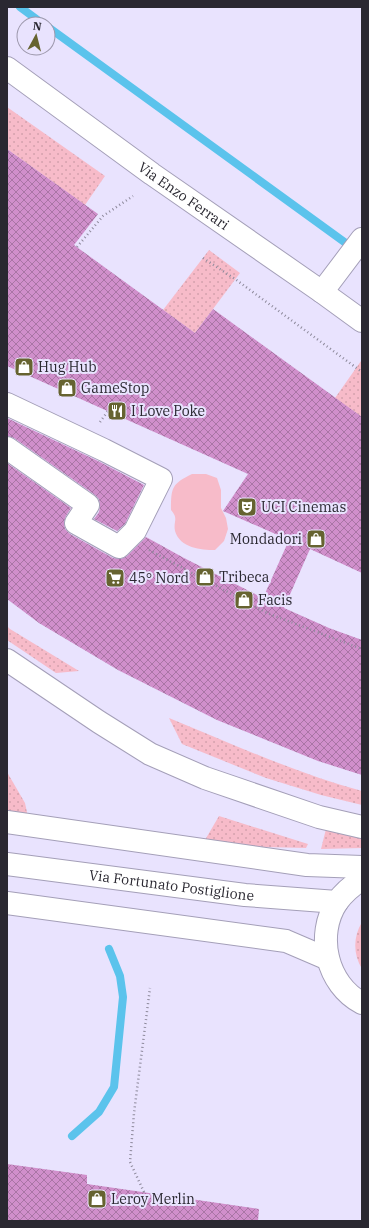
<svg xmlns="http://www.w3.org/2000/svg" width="369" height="1228" font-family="'IBM Plex Serif',serif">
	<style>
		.grass { fill: url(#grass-dots) }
		.park { fill: #f7bbc9 }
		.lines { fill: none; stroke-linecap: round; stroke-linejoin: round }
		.stream { stroke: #5bc3ec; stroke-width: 8 }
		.building { fill: url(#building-cross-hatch) }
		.minor-casing { stroke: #a49fb8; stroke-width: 24 }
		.path { stroke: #8e8a9c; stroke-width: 2.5; stroke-dasharray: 1 3; stroke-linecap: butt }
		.minor { stroke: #fff; stroke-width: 22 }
		.labels { text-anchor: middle; stroke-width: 4; stroke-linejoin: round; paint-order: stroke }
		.street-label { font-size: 14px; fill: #2a2831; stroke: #e9e3fe }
		.poi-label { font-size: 14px; fill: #2a2831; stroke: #e9e3fe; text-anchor: start }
	</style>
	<defs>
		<pattern id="grass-dots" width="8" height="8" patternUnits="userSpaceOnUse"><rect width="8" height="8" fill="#f7bbc9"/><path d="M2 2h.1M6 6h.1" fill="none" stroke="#d4a1ad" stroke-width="1.8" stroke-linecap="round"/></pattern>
		<pattern id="building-cross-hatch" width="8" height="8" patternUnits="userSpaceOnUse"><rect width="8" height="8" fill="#d08fcb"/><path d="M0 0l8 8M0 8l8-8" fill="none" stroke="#a975a5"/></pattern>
	</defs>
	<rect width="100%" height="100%" fill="#e9e3fe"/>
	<path class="grass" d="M7,107L105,176L85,205L7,149Z
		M209,250L240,273L195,333L163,310Z
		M361,361L362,362V417L335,398Z
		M7,626L10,629L79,671L56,673L7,640Z
		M169,718C232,744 296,773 362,791V805L321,795L266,778L182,744Z
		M7,772L25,803L28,817L7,814Z
		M219,816L308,844L306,848L264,847L205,840Z
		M326,829L362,836V848L321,849Z
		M362,922V969C353,954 353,937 362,922Z"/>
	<path class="park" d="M192,474H206L217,478L221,490V508L226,518L228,529L224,541L215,550C201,550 180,548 175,531C173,521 179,519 171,510C171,487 172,484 192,474Z"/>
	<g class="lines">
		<path class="stream" d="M20,7L43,24
			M48,27L354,249
			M72,1136L99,1112L114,1087L123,997L120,976L109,949"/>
	</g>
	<path class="building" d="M7,149L98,214L74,245L195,333L213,309L362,417V573L310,549L284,608L329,628L362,640V775L318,761L217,720L118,670L39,623L7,599V463L71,508L66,516L64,522L65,529L70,534L113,558L121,559L127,556L146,537L184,558L263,598L289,540L223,511L248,474L7,366Z
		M7,418L98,461L144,485L125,524L117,531L94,519L99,512L100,506L99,499L95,495L14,438L7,436Z
		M7,1164L87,1175V1184L259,1209L258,1221H7Z"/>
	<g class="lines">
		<g class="minor-casing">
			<g id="minor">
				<path id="s1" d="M7,68L152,174L322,292L362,321"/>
				<path d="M322,292L362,239"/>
				<path d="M7,404L104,450L161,479L135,531L119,547L76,523L88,505L7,448"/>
				<path d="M7,660L99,722L150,754L205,778L319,817L362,827"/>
				<path d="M7,822L307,865L362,867"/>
				<path id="s2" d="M7,864L245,895L337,902"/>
				<path d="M362,879C353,885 344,892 337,902C315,935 327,985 362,1003"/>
				<path d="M7,903L286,941L328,959"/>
			</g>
		</g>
		<path class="path" d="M77,247L103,216L133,196
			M203,258L235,279L362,372
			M100,422L108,411
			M149,550L267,613L362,649
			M144,1192L130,1162L134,1113L150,988"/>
		<use href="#minor" class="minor"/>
	</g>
	<defs>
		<g id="shop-square" transform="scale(1)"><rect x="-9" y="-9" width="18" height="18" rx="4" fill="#666330" stroke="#e9e3fe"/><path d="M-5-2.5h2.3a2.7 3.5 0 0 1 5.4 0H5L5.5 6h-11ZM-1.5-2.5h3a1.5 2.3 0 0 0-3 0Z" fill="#fff"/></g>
		<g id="restaurant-square" transform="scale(1)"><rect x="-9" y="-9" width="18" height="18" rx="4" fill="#666330" stroke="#e9e3fe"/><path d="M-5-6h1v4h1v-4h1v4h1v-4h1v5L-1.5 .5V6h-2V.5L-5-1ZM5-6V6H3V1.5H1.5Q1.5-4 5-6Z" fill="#fff"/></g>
		<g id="theatre-square" transform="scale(1)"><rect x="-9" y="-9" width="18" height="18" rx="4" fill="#666330" stroke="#e9e3fe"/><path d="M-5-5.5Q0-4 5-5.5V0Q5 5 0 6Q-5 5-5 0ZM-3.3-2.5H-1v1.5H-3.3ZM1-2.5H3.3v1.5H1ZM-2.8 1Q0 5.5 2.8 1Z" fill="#fff"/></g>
		<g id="supermarket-square" transform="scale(1)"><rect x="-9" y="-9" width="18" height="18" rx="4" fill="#666330" stroke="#e9e3fe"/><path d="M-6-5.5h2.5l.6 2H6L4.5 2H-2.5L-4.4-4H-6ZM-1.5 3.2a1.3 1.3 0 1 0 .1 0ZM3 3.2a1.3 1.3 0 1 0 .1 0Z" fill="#fff"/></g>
	</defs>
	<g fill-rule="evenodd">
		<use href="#shop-square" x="24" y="367"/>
		<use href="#shop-square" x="67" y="388"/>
		<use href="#restaurant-square" x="117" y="411"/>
		<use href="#theatre-square" x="247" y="507"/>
		<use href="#shop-square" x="316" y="539"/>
		<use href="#shop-square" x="205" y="577"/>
		<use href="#supermarket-square" x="115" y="578"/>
		<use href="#shop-square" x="244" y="600"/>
		<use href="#shop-square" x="97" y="1199"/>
	</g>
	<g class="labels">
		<g class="street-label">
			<text dy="5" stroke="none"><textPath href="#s1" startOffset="218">Via Enzo Ferrari</textPath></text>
			<text dy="5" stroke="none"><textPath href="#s2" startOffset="166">Via Fortunato Postiglione</textPath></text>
		</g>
		<g class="poi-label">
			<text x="38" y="372">Hug Hub</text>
			<text x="81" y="393">GameStop</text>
			<text x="131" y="416">I Love Poke</text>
			<text x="261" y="512">UCI Cinemas</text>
			<text x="302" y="544" text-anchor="end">Mondadori</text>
			<text x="219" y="582">Tribeca</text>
			<text x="129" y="583">45° Nord</text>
			<text x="258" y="605">Facis</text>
			<text x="111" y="1204">Leroy Merlin</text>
		</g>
	</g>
	<rect width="369" height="1228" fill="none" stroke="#2a2831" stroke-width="16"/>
	<g transform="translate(36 36) rotate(7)"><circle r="19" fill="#e9e3fe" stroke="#9d98ac"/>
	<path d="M0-3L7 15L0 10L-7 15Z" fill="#666330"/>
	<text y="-6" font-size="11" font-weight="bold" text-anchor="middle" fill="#2a2831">N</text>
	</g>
</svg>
